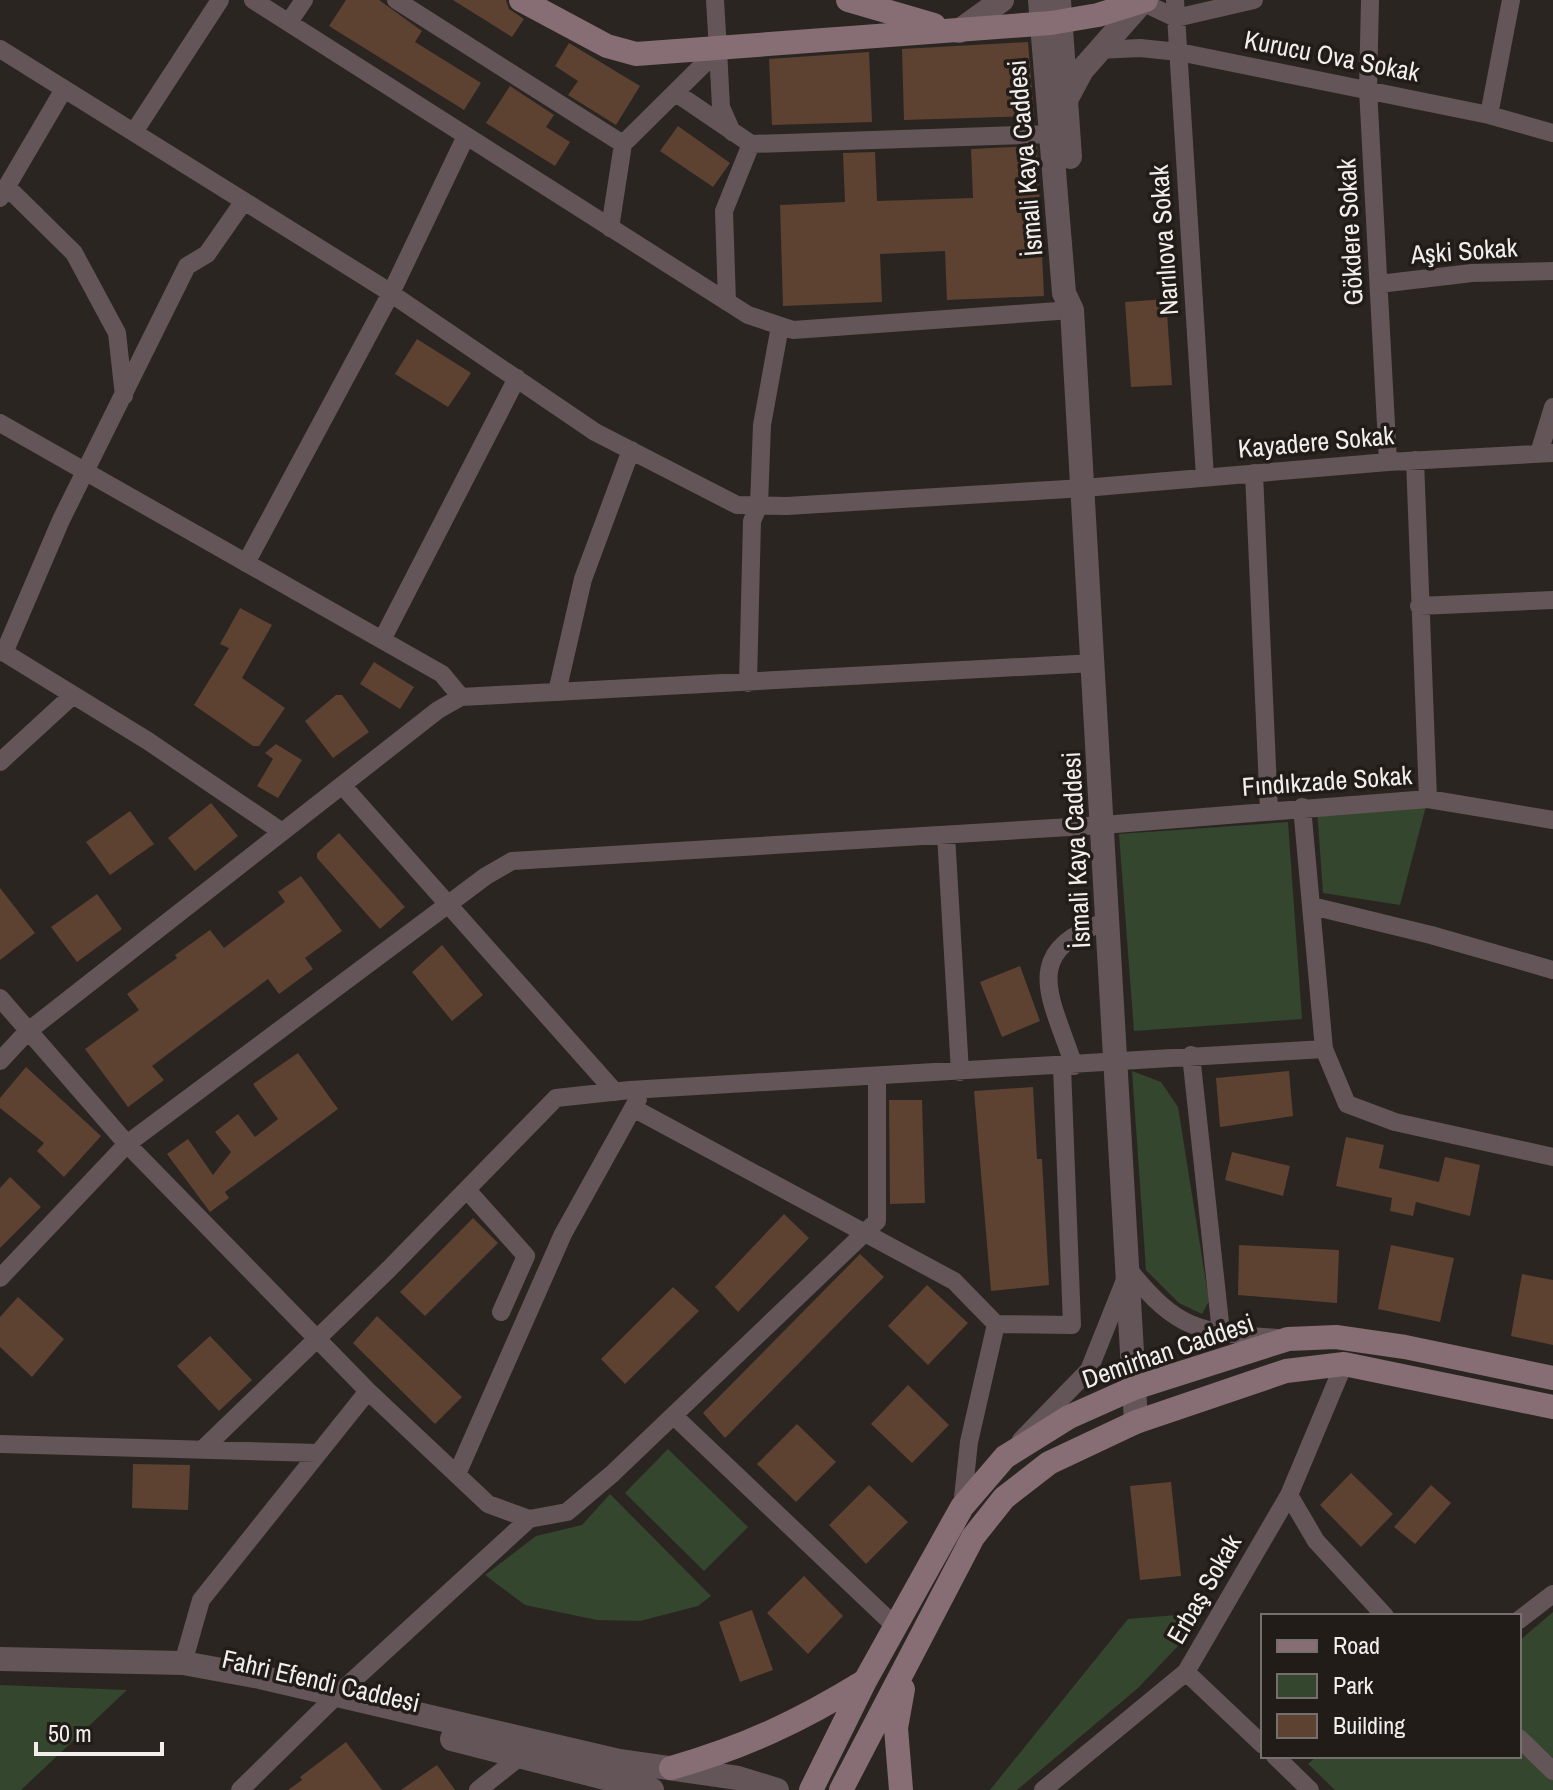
<svg xmlns="http://www.w3.org/2000/svg" width="1553" height="1790" font-family="'Archivo Narrow',sans-serif">
	<style>
		.green { fill: #34462d }
		.building { fill: #5d4131 }
		.lines { fill: none; stroke-linecap: round; stroke-linejoin: round }
		.minor { stroke: #645558; stroke-width: 18 }
		.tertiary { stroke: #645558; stroke-width: 24 }
		.secondary { stroke: #876e74; stroke-width: 24 }
		.labels { text-anchor: middle; stroke-width: 7; stroke-linejoin: round; paint-order: stroke }
		.street-label { font-size: 26px; fill: #f2eeec; stroke: #211c18 }
	</style>
	<rect width="100%" height="100%" fill="#2b2522"/>
	<path class="green" d="M1426,806L1400,905L1323,893L1317,809Z
		M1288,822L1302,1019L1134,1031L1119,834Z
		M1132,1071L1161,1082L1178,1107L1209,1301L1202,1314L1179,1303L1146,1270Z
		M668,1449L748,1527L704,1571L625,1493Z
		M610,1494L711,1596L698,1606L640,1621L597,1620L525,1605L485,1575L536,1536L582,1525Z
		M1553,1612V1790H1335L1308,1764L1317,1756H1519V1641Z
		M1189,1614L1200,1623L1138,1688L1017,1790H990L1128,1619Z
		M0,1685L127,1690L21,1790H0Z"/>
	<path class="building" d="M346,0H379L422,31L415,42L481,83L464,110L329,26Z
		M453,0H506L509,9L524,19L512,37Z
		M1028,42L1034,116L904,120L902,49Z
		M569,43L640,86L616,125L568,95L578,81L555,66Z
		M869,52L872,122L772,125L769,59Z
		M510,86L554,115L546,127L570,142L555,166L486,123Z
		M678,126L730,163L713,187L660,151Z
		M1037,146L1044,296L947,300L945,251L880,254L882,302L783,306L780,205L845,202L843,153L875,152L877,201L973,198L971,149Z
		M1166,299L1172,385L1131,387L1125,302Z
		M417,339L471,373L448,407L395,374Z
		M240,608L272,625L242,678L285,708L259,746H253L194,705L229,648L220,644Z
		M374,662L414,687L400,709L360,684Z
		M336,695H342L369,732L333,758L305,721Z
		M276,744L302,760L278,798L257,786L273,759L265,753Z
		M211,803L238,836L195,871L168,838Z
		M130,811L154,844L110,875L86,842Z
		M339,833L405,907L380,929L317,858V853Z
		M301,876L342,931L305,958L313,969L279,994L268,979L152,1066L164,1080L128,1107L85,1049L139,1010L127,994L177,958L175,955L210,930L224,948L285,902L278,892Z
		M0,888L35,933L0,960Z
		M97,894L122,929L77,962L51,927Z
		M442,945L483,995L452,1021L412,972Z
		M1020,966L1040,1021L1002,1037L980,982Z
		M298,1053L338,1109L225,1192L229,1198L210,1212L167,1154L188,1139L213,1175L231,1152L215,1132L238,1114L255,1137L278,1119L253,1084Z
		M26,1067L101,1136L64,1177L37,1151L44,1143L0,1108V1098Z
		M1289,1071L1293,1116L1220,1127L1216,1078Z
		M1033,1087L1037,1159H1042L1049,1285L991,1291L974,1091Z
		M889,1100H922L925,1203L890,1204Z
		M1346,1137L1384,1145L1379,1168L1439,1182L1445,1157L1480,1165L1470,1216L1416,1202L1413,1216L1390,1211L1392,1198L1336,1186Z
		M1232,1152L1290,1166L1283,1196L1225,1180Z
		M10,1177L41,1207L0,1248V1188Z
		M784,1214L809,1238L738,1312L715,1287Z
		M473,1218L498,1243L425,1316L400,1292Z
		M1239,1245L1339,1250L1337,1303L1238,1295Z
		M1391,1245L1454,1258L1440,1322L1378,1309Z
		M860,1254L884,1277L725,1438L703,1413Z
		M1522,1274L1553,1280V1345L1511,1336Z
		M927,1285L968,1323L928,1365L888,1326Z
		M673,1287L699,1311L625,1384L601,1359Z
		M18,1297L64,1339L32,1377L0,1347V1317Z
		M377,1316L462,1397L435,1424L353,1343Z
		M210,1336L252,1380L219,1411L177,1366Z
		M908,1385L949,1425L912,1463L871,1424Z
		M797,1424L836,1462L796,1502L757,1464Z
		M133,1464L190,1465L188,1510L132,1508Z
		M1351,1473L1393,1514L1361,1547L1320,1505Z
		M1171,1482L1181,1576L1140,1580L1130,1486Z
		M869,1485L908,1522L866,1564L829,1525Z
		M1431,1485L1451,1503L1415,1544L1394,1527Z
		M804,1576L843,1616L808,1654L767,1613Z
		M752,1610L773,1670L740,1682L719,1622Z
		M346,1742L382,1790H288L302,1780L300,1777Z
		M437,1765L455,1790H401Z"/>
	<g class="lines">
		<path class="minor" d="M253,0L748,315L793,330L1072,310
			M396,0L623,144L718,50L715,0
			M1175,0L1205,477
			M1370,0L1368,89L1388,462
			M1142,2L1176,18L1254,0
			M289,22L304,0
			M0,49L380,286L595,432L737,505L787,506L1084,488L1388,462L1553,453
			M718,50L721,107L732,132
			M1099,50L1140,48L1179,52L1489,115L1553,133
			M676,93L751,144L1052,134
			M1489,115L1511,0
			M134,132L220,0
			M7,187L74,253L117,333L124,396
			M0,198L64,89
			M610,228L623,144
			M1379,284L1472,273L1553,271
			M727,302L724,211L751,144
			M0,423L442,674L461,697
			M1539,453L1553,407
			M1415,460L1428,799
			M1254,473L1269,811
			M246,563L391,293L466,136
			M1419,606L1553,600
			M382,640L517,378
			M0,650L148,741L282,832
			M4,653L61,520L187,266L207,254L244,201
			M748,683L752,521L759,505L762,425L780,326
			M557,692L583,579L631,450
			M0,762L73,695
			M342,785L615,1092
			M946,835L960,1072
			M1312,906L1431,935L1553,970
			M0,998L127,1144L368,1391L488,1504L529,1519L567,1512L612,1474L877,1221V1077
			M1324,1049L1347,1104L1395,1122L1553,1157
			M1191,1055L1221,1332
			M0,1061L27,1032L438,710L461,697L1094,663
			M1074,1066C1051,996 1018,952 1107,921
			M633,1108L954,1281L996,1324L1072,1325L1062,1067
			M467,1190L526,1256L501,1312
			M0,1278L127,1144L486,876L512,861L1103,825L1428,799L1553,820
			M674,1416L895,1626
			M1021,1440L1089,1370L1129,1270C1179,1332 1200,1332 1277,1338
			M0,1444L318,1453
			M203,1449L388,1270L556,1098L630,1090L1324,1049L1302,807
			M457,1474L563,1234L638,1099
			M1289,1495L1316,1541L1385,1616
			M962,1507L969,1442L996,1324
			M1519,1620L1553,1594
			M183,1663L201,1600L368,1391
			M1186,1672L1263,1745
			M1519,1738L1553,1771
			M1275,1756L1310,1790
			M240,1790L337,1695L529,1519
			M478,1790L526,1752
			M1043,1790L1186,1672L1289,1495L1344,1364"/>
		<path class="tertiary" d="M1040,0L1064,293L1072,310L1136,1422
			M1059,0L1070,157
			M959,31L1002,0
			M1067,98L1082,70L1142,2
			M0,1659L183,1663L260,1677L619,1761L738,1778L777,1790
			M452,1739L652,1790"/>
		<path class="secondary" d="M521,0L607,46L636,54L1051,23L1098,15L1146,0
			M848,0L934,25
			M671,1768C745,1747 800,1721 865,1681
			M811,1790L865,1681L962,1507L1005,1457L1069,1417L1134,1388L1288,1339L1336,1337L1405,1347L1553,1378
			M841,1790L973,1537L1004,1498L1049,1463L1136,1422L1286,1371L1344,1364L1553,1407
			M901,1790L896,1728L903,1689"/>
	</g>
	<g class="labels">
		<g class="street-label">
			<text transform="translate(1332 56) rotate(11)" y="9">Kurucu Ova Sokak</text>
			<text transform="translate(1025 158) rotate(-95)" y="9">İsmali Kaya Caddesi</text>
			<text transform="translate(1350 232) rotate(-93)" y="9">Gökdere Sokak</text>
			<text transform="translate(1164 240) rotate(-94)" y="9">Narılıova Sokak</text>
			<text transform="translate(1464 251) rotate(-4)" y="9">Aşki Sokak</text>
			<text transform="translate(1316 442) rotate(-5)" y="9">Kayadere Sokak</text>
			<text transform="translate(1327 781) rotate(-4)" y="9">Fındıkzade Sokak</text>
			<text transform="translate(1076 850) rotate(-93)" y="9">İsmali Kaya Caddesi</text>
			<text transform="translate(1168 1351) rotate(-19)" y="9">Demirhan Caddesi</text>
			<text transform="translate(1204 1589) rotate(-60)" y="9">Erbaş Sokak</text>
			<text transform="translate(321 1681) rotate(13)" y="9">Fahri Efendi Caddesi</text>
		</g>
	</g>
	<rect x="1261" y="1614" width="260" height="144" fill="#211c18" stroke="#75706d" stroke-width="2"/>
	<rect x="1277" y="1640" width="40" height="12" fill="#876e74" stroke="#75706d" stroke-width="2"/>
	<text x="1333" y="1654" font-size="24" fill="#f2eeec">Road</text>
	<rect x="1277" y="1674" width="40" height="24" fill="#34462d" stroke="#75706d" stroke-width="2"/>
	<text x="1333" y="1694" font-size="24" fill="#f2eeec">Park</text>
	<rect x="1277" y="1714" width="40" height="24" fill="#5d4131" stroke="#75706d" stroke-width="2"/>
	<text x="1333" y="1734" font-size="24" fill="#f2eeec">Building</text>
	<path d="M36 1742v12h126v-12" fill="none" stroke="#f2eeec" stroke-width="4"/>
	<text x="48" y="1742" font-size="24" fill="#f2eeec" stroke="#211c18" stroke-width="6" paint-order="stroke">50 m</text>
</svg>
